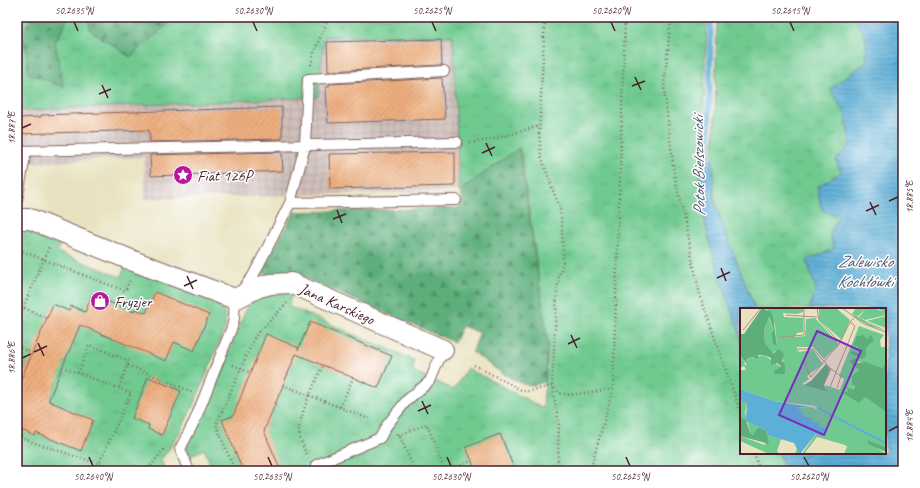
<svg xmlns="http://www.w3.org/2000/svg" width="920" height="488" font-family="Caveat,sans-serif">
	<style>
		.industrial { fill: url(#industrial-grid) }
		.grass { fill: url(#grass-tufts); stroke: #5d745e }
		.forest { fill: url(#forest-firs); stroke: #536652 }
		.water { fill: url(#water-rules); stroke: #536781 }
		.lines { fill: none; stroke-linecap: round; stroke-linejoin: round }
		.stream { stroke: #5cafd7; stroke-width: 6 }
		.building { fill: url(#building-hatch) }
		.lane-casing { stroke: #82635f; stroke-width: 12 }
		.street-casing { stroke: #82635f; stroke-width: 22 }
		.path { stroke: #82635f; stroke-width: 2.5; stroke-dasharray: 1 3; stroke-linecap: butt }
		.lane { stroke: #fff; stroke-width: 10 }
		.street { stroke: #fff; stroke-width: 20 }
		.ticks { fill: none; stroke: #4a1f2b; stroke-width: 1.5 }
		.labels { text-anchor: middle; stroke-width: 3; stroke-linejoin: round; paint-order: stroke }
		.poi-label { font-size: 16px; fill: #4a1f2b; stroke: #fff; text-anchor: start }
		.street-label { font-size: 16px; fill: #4a1f2b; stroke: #fff }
		.water-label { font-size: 17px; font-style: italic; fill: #515970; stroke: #fff }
		.inset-river { fill: none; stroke: #5cafd7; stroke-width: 2 }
		.inset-road { fill: none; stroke: #a99484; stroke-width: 1 }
		.view { fill: #7b2cbf; fill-opacity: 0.15; stroke: #7b2cbf; stroke-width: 2 }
		.inset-edge { fill: none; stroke: #4a1f2b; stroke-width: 2 }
		.neatline { fill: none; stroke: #4a1f2b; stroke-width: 1.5 }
		.ticks-label { font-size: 10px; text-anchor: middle; fill: #4a1f2b }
	</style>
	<defs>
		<pattern id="industrial-grid" width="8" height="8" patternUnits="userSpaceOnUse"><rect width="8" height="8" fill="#cfc0bb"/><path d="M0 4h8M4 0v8" fill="none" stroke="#b3a5a1"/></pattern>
		<pattern id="grass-tufts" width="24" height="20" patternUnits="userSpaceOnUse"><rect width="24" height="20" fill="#70ca90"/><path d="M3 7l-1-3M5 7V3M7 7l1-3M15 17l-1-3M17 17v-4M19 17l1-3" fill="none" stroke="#62ad7c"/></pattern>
		<pattern id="forest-firs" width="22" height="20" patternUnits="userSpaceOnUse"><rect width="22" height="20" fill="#5cae7a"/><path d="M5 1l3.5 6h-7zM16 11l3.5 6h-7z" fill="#4e8d64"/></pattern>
		<pattern id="water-rules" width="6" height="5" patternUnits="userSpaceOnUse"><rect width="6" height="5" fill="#5cafd7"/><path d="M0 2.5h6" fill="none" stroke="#4e8eaf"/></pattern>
		<pattern id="building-hatch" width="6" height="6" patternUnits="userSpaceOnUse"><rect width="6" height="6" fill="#eeaf7f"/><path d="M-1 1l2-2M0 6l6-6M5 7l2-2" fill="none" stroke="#c38e68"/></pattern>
	</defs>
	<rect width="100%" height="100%" fill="#fff"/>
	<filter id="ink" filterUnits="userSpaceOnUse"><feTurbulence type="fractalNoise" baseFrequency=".025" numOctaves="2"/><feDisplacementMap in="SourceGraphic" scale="8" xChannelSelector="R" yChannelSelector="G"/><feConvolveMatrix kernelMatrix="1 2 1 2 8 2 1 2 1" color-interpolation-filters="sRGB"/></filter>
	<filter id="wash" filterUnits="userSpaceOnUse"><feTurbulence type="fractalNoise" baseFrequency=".012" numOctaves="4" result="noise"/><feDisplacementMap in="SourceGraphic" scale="16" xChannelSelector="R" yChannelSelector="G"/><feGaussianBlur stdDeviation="0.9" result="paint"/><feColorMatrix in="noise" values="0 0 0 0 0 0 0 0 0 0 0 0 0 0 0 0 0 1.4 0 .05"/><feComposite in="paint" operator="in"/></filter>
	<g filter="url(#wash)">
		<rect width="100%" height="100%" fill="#e9e2c0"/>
		<path class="industrial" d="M453,36L459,191L145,199L144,157L17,164V111L318,97L324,37Z"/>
		<path class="grass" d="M17,17H88L91,30L167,25L166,17H707L702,158L700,171L702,206L712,250L741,338V453H779L785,471H213L204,449L190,456L187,449V445L199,422L246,310L254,298L280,291L292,294L288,306L414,360L413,371L454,390L467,368L543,408L548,343L520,148L459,191L453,36L324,37L318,97L17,111Z
			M717,17H855L866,39L867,61L831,89L846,115L850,145L836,160L841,172L839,215L830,234L834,249L807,261L816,289L810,306L811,309H755L721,221L714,197L713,159L715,115Z
			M25,228L62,239L57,252L121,277L126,264L213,300C223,307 227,315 225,328C206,373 191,422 161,460L166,471H17V256Z"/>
		<path class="forest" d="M33,17H66V22L55,43L64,87L28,73L27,52L20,35Z
			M88,17H166L167,25L130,57L90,30Z
			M519,148L548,343L545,381C539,384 533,386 527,385C510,381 487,362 472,352L480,333L462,326L454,342L297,275L287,272L272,275L261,273L294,212L459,208L463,199L459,191Z"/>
		<path class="water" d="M855,17H903V471H785L779,453H885V309H811L810,307L816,289L807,260L834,249L830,234L839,215L822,211L817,187L841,172L836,160L850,145L846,115L830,89L867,61L866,39Z
			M702,158L713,159L714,198L721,221L755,309H741V338C724,286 692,212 702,158Z"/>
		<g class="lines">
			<path class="stream" d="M708,165L711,17"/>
		</g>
		<g id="blocks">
			<path class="building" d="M441,39L442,65L328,71L327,42Z
				M442,78L445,119L328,123L326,87H329V84Z
				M282,107V139L150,142L149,130L17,134V118L41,117V115Z
				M282,152L283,171L151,176L150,155Z
				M455,152V186L330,189L329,154Z
				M155,292L209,315L194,351L174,342L166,361L80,325L49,399V401L93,420L81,451L36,433L35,436L17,428V389L53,304L69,311L71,306L85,312L92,295L134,312L135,309L146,313Z
				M310,322L392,356L378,388L296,354L264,431L281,471H243L222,420L233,416L266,334L299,348L298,350Z
				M148,377L181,391L162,435L148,429L149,425L132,418Z
				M500,434L515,471H476L466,447Z"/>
		</g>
	</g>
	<g filter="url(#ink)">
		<use href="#blocks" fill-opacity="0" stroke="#82635f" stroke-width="1"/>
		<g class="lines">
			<g class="lane-casing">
				<path id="lane" d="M17,151L457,142
					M17,200L26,151
					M290,203L456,200
					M316,465L380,438L387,425L407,400L430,381L443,350
					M189,471L180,449L195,420L232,327L234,318L235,299L253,276L290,203L305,146L308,79L444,71"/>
			</g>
			<g class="street-casing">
				<path id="street" d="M17,219H30L136,262L235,299L259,287L271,284L291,283L443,350"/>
			</g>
			<path class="path" d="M545,17L539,135L541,156L560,210L562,227L563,263L559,276L557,290L552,386L559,423L558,460L560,471
				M671,17L664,87L674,173L700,295L741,414
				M311,65L314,52L329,17
				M470,143L494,139L540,126
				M19,250L125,291L130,280
				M17,305L47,318
				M17,322L49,247
				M17,346L32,353
				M128,365L192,392
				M233,365L251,373
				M474,365L523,391H530L552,386L560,393L570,395L613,389
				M62,367L131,393L99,464
				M78,373L89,345L129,361L119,388
				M283,385L372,420
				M340,407L353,378
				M397,434L400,437L415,471
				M17,435L32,442L99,464L149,468L164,449
				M399,435L427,424L444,469
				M754,453L760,471
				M306,454C304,448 300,440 299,433C299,414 315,383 323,365
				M235,471L216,425L255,336L287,303
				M439,471L444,469L445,470
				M446,471L472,461
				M591,471L592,464L613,389L625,17"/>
			<use href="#lane" class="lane"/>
			<use href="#street" class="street"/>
		</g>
	</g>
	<path class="ticks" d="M74,22L78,31M253,22L257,31M432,22L436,31M611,22L615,31M790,22L794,31M635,77L641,90M102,85L108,98M632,86L645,81M99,94L111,89M22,128L31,124M486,143L492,156M482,153L495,147M889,201L898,197M870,202L876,215M337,210L342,223M866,211L879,205M333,219L346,214M721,268L726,281M187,276L193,289M717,278L730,272M184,286L197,280M571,335L577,348M38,343L44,356M568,344L580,338M34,352L47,346M22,358L31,354M422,401L428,414M418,411L431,405M889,431L898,426M89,457L93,466M268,457L272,466M447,457L451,466M626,457L630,466M804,457L809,466"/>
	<defs>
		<g id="sight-disc" transform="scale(1)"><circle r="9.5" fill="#b5179e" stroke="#fff"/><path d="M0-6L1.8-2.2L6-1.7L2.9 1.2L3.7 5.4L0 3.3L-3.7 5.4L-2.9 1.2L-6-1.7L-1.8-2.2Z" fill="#fff"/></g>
		<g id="shop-disc" transform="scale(1)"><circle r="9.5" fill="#b5179e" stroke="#fff"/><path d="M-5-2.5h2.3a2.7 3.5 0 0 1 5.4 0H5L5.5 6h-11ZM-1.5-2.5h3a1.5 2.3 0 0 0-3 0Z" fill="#fff"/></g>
	</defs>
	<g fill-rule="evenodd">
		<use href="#sight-disc" x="183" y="175"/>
		<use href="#shop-disc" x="100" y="301"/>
	</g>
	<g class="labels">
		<g class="poi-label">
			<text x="197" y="181">Fiat 126P</text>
			<text x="114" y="307">Fryzjer</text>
		</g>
		<g class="street-label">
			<text transform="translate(337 303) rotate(24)" y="6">Jana Karskiego</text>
		</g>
		<g class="water-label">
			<text transform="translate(698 166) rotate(-91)" y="6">Potok Bielszowicki</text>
			<text x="865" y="267">Zalewisko<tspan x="865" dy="20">Kochłówki</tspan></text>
		</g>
	</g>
	<g transform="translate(740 308)">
		<rect width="146" height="146" fill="#e9e2c0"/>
		<path d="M22,0H63V4L57,6L43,5L44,9L63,10V24L57,25L55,29L65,28L66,11L75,10L99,36L84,51L73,39H57V44L73,42L83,56L67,68L69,71L62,76L86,84L85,77L100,82L104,71L99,68L119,18L144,27L140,32L141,39H146L145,58L143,60L111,52L112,57L119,62L113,82H108L107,87L125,89L145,103L146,134L74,98L34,93L0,81V62H6L4,58L0,60V46L2,45L5,57H7L6,51L24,47L41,59L36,61L43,60V49L35,43L33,46L30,44L25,35L24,21L28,9L34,22L31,25L33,35L37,38L35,17L27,1ZM79,0H96L110,12L102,32L79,12ZM116,0H134L144,4L137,0H146V6L142,4L146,7L125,12L119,9L126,1L118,8L115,7L129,15L146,22L130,18L117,11L112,6ZM146,8V20L127,13L134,11ZM0,92L7,96L5,105L9,115L18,119L14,128L10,125L8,115L0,109ZM57,99L74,100L146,135V140L127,132L128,134L146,146H104L107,139L105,137L77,129L64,146H55L57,140L62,146L77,125L80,129L82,120L57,104ZM27,127L41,131L37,143L39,146H29L0,133V128L25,137Z" fill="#70ca90"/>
		<path d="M22,0L31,4L33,9L37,38L33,36L31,25L34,22L29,9L24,21L25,35L33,46L39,41L44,46L42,53L45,57V66H34V63L41,58L37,55L31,57V50L24,47H18V51L13,49L6,51L7,57L0,46V26H4ZM123,27L128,31L131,27L134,32L126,40V48L122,51L110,45L113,43L120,46L118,39L113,37L117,28ZM115,50L118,55L125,54L143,60L146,53V104L125,89L119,95L103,85L108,83L106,79L113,82L115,78L112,77V68L119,62L112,57L110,53ZM86,56L90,61L84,77L87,84L64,77L71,73ZM0,109L6,112L10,125L13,127L18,119L26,122L29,136L0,128ZM127,132L145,139L146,144L128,136Z" fill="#5cae7a"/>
		<path d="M0,81L34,93L77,100L57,99L65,109L71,110L73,114L79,115L80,119L86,120L85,125L81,129L76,126L60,146L54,135L27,127L26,122L9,115L6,111L7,96L0,92Z" fill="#5cafd7"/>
		<path class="inset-river" d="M77,100L146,135"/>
		<path class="inset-road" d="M102,0L124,16L146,24M46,7L77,9M3,22L21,0M40,29L64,27V0M100,34L110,14M58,44V41H73L91,61L101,68L97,80M66,53V60L71,69L100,35L79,12L77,0M84,76L91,61M90,79L115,18L110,14L114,10"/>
		<path class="view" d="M77,23L121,43L84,127L39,107Z"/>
		<rect width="146" height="146" class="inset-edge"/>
	</g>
	<rect width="920" height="488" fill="none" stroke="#fff" stroke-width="44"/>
	<rect x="22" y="22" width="876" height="444" class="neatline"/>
	<g class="ticks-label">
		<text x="74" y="14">50.2635°N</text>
		<text x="253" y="14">50.2630°N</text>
		<text x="432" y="14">50.2625°N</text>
		<text x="611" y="14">50.2620°N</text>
		<text x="790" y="14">50.2615°N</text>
		<text transform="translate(11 128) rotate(-90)" y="4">18.887°E</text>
		<text transform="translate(909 197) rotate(-90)" y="4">18.885°E</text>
		<text transform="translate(11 358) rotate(-90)" y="4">18.886°E</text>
		<text transform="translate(909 426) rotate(-90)" y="4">18.884°E</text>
		<text x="93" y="480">50.2640°N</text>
		<text x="272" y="480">50.2635°N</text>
		<text x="451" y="480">50.2630°N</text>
		<text x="630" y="480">50.2625°N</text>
		<text x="809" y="480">50.2620°N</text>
	</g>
</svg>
